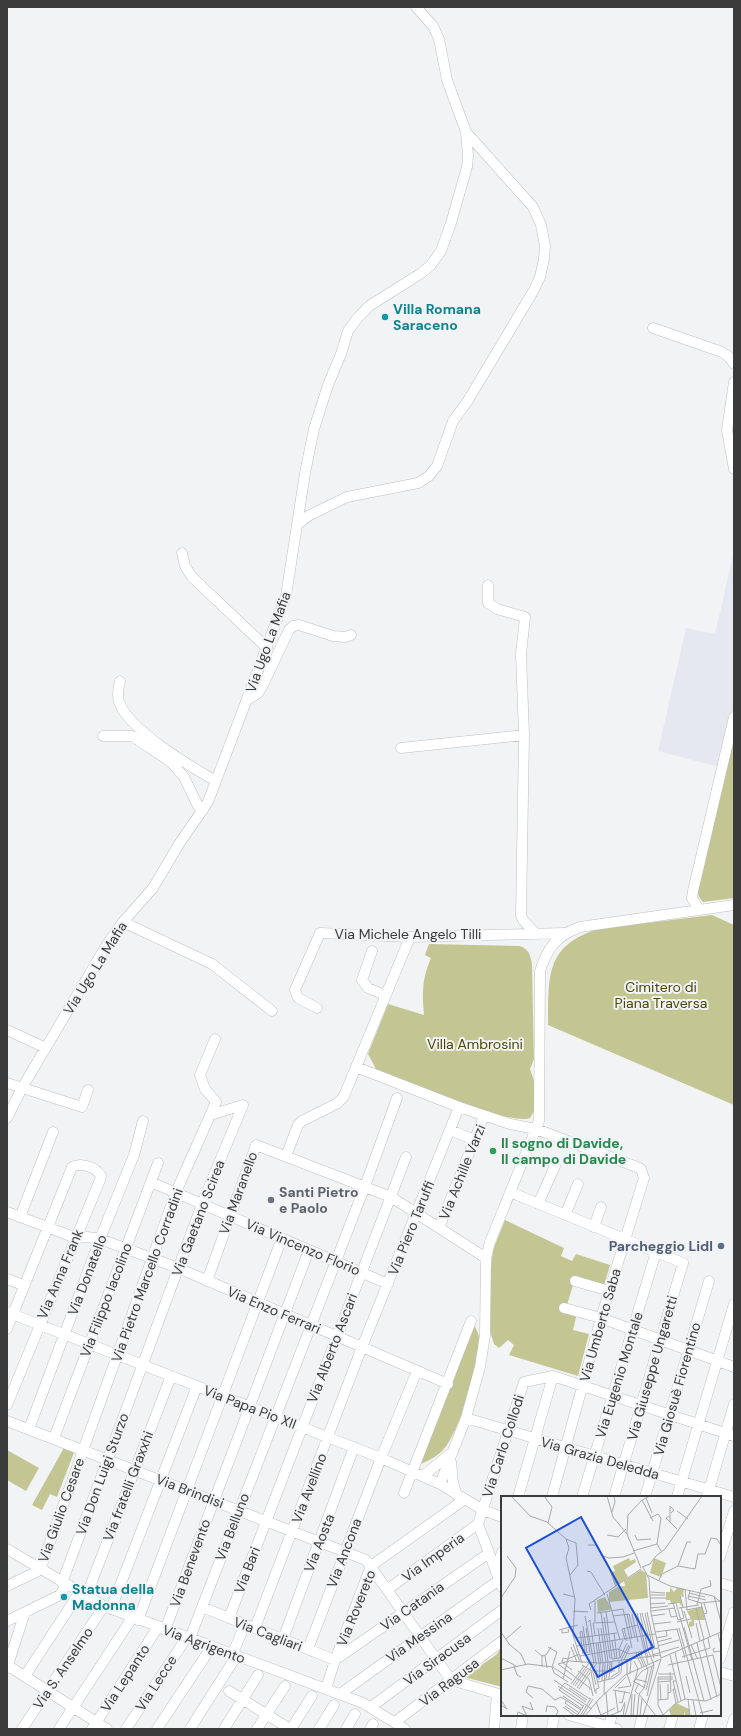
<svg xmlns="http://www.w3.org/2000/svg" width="741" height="1736" font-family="'DM Sans',sans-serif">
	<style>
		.built { fill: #e5e8f1 }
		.green { fill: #c3c692 }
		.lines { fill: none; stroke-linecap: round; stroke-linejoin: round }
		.street-casing { stroke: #bfbfc1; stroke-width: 11 }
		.street { stroke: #fff; stroke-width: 10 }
		.culture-dot { fill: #0f9aa8; stroke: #f2f3f5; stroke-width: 1.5 }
		.leisure-dot { fill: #2e9e5b; stroke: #f2f3f5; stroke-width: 1.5 }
		.worship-dot { fill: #6b7280; stroke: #f2f3f5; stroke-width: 1.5 }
		.service-dot { fill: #5c6f8a; stroke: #f2f3f5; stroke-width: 1.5 }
		.labels { text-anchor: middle; stroke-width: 4; stroke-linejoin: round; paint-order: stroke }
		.culture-label { font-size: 14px; font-weight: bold; fill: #0d838f; stroke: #f2f3f5; text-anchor: start }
		.street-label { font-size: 14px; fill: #3b3b3c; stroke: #f2f3f5 }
		.park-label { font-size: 14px; fill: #484802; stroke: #f2f3f5 }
		.leisure-label { font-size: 14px; font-weight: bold; fill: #27864d; stroke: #f2f3f5; text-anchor: start }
		.worship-label { font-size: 14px; font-weight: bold; fill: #5b616d; stroke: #f2f3f5; text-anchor: start }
		.service-label { font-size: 14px; font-weight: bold; fill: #4e5e75; stroke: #f2f3f5; text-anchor: end }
		.inset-road { fill: none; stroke: #a9a9ab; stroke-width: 1 }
		.view { fill: #1d4ed8; fill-opacity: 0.15; stroke: #1d4ed8; stroke-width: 2 }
		.inset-edge { fill: none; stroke: #3b3b3c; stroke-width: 2 }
	</style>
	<rect width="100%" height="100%" fill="#f2f3f5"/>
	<path class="built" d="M734,551V738L727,769L658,751L686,628L715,634Z"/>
	<path class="green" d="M734,738V898L703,902L699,897L697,890Z
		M712,915L734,925V1105L548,1025C549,978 544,946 598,929Z
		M429,944L520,946C529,950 530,954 532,964L534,1059L530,1069L535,1084V1098L534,1111L530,1118C511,1127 400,1079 376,1069L368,1054L388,1004L424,1015C422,993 422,979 431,958L425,955Z
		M505,1220L564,1248L561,1256L572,1261L576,1254L610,1265L603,1289L573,1285L567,1305L578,1309L573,1330L589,1334L578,1376L509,1355L514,1345L508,1340L499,1348L494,1344L489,1328L491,1267L493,1250Z
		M474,1325C477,1331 480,1336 480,1343C480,1366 460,1426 447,1445C440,1455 431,1460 420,1464Z
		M65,1446L75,1450L57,1497L50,1494L42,1510L32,1505Z
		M7,1450L39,1468L26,1491L7,1480Z
		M502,1647V1687L464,1677L496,1655Z"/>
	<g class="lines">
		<g class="street-casing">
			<path id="street" d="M653,328L722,352L728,356L734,364
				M734,382L727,430L734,469
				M297,525L308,516L347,497L418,483L429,476L437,466L453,421L467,402L534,290L540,277L544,259L545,246L541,225L533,207L466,132L447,80L439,39L433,26L416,7
				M182,553L185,566L192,577L267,648
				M488,585V603L497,609L525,617L521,654L524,735L521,915L523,920L536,934
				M120,681C118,689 117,695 119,702C129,730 191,767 216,781
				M247,700L258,693L262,687L289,630L293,626L299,625L333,636L345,637L351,635
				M103,736H132L171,762L184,777L198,806L203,810
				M401,748L524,735
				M699,910L692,898L693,891L734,717
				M123,922L212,964L272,1011
				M372,951L362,980L368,988L385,995
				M317,1008L298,998L295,990L320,933L410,937L564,933
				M7,1030L46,1048
				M356,1067L459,1107L510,1124L536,1129L637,1167L641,1169L644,1178L601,1318L552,1497
				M7,1083L82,1107L88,1090
				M7,1118L22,1088L106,946L123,922L153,888L179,844L208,802L286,596L305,473L314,429L328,385L341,354L348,331L356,320L369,306L420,274L430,266L441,251L451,223L467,167L468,156L466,132
				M450,1130L475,1140
				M286,1156L298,1125L302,1121L338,1103L344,1096L410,937
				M151,1182L388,1284
				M510,1192L683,1263L614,1497
				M538,1204L555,1166
				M7,1212L76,1238L87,1237L100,1239L178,1268L448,1384
				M565,1215L578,1184
				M20,1217L53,1132
				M594,1227L601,1207
				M439,1228L484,1116
				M7,1279L23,1285
				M207,1281L256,1145L391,1197L486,1258
				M575,1281L609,1291
				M564,1308L601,1318L734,1367
				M7,1312L381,1458L440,1484L483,1510L502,1517
				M7,1329L72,1167C81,1162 96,1167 101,1176L100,1180L7,1405
				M466,1418L734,1497
				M7,1421L366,1560L451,1680L502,1695
				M29,1429L100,1239L134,1155L143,1121
				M54,1438L158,1163
				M451,1462L453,1483L457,1495
				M423,1476L450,1454
				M440,1484L466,1418L480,1367L485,1335L486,1258L490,1242L539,1121L540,971C548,947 556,936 580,927L734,905
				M404,1493L471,1321
				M518,1497L553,1376
				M582,1497L656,1252
				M645,1497L709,1281
				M677,1497L734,1304
				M707,1497L734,1404
				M7,1549L104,1606L363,1703L405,1729
				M720,1557L734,1511
				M496,1572L502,1552
				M62,1583L202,1204L243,1105L210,1115
				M720,1583L734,1587
				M7,1586L40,1570L176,1192L216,1102L205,1089L200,1075L215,1039
				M502,1587L478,1524L524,1382L553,1376L734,1436
				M388,1589L478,1524
				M86,1597L171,1376
				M202,1607L335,1660L489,1553
				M111,1609L197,1386
				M229,1618L406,1157
				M138,1620L282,1238
				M7,1621L60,1595L66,1585
				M255,1628L362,1347L459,1107
				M165,1630L309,1250
				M190,1638L365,1186L397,1098
				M283,1639L354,1447
				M308,1649L381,1458L417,1371
				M233,1653L245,1624
				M720,1659L734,1612
				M7,1665L107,1729
				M7,1668L25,1612
				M720,1672L734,1676
				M25,1676L79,1593
				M326,1689L335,1660L371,1566L465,1499
				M229,1691L290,1729
				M340,1694L499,1580
				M371,1707L502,1610
				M569,1715L617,1729
				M395,1722L502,1641
				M22,1729L104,1606
				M59,1729L132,1618
				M92,1729L158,1627
				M126,1729L187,1637
				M157,1729L212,1646
				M190,1729L237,1655
				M224,1729L258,1675
				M257,1729L285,1686
				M291,1729L312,1696
				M319,1729L334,1705
				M346,1729L355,1714
				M370,1729L373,1724
				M494,1729L497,1694
				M521,1729L523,1715
				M552,1729L554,1715
				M608,1729L612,1715
				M639,1729L643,1715
				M669,1729L673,1715
				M699,1729L703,1715
				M731,1729L734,1719"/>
		</g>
		<use href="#street" class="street"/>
	</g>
	<g class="culture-dot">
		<circle cx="385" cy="317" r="4"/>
		<circle cx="64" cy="1597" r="4"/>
	</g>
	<circle class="leisure-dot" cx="493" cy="1151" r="4"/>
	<circle class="worship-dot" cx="271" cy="1200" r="4"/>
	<circle class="service-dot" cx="721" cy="1246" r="4"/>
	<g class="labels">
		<g class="culture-label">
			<text x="393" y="314">Villa Romana<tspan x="393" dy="16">Saraceno</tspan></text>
			<text x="72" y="1594">Statua della<tspan x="72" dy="16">Madonna</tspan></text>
		</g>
		<g class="street-label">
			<text transform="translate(268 642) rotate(-70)" y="5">Via Ugo La Mafia</text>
			<text x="408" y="939">Via Michele Angelo Tilli</text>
			<text transform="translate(95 968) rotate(-58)" y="5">Via Ugo La Mafia</text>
			<text transform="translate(462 1172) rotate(-68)" y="5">Via Achille Varzi</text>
			<text transform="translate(238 1193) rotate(-70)" y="5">Via Maranello</text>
			<text transform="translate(198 1218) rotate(-69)" y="5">Via Gaetano Scirea</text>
			<text transform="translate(411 1228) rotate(-68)" y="5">Via Piero Taruffi</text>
			<text transform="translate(303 1247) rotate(23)" y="5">Via Vincenzo Florio</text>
			<text transform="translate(60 1274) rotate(-67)" y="5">Via Anna Frank</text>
			<text transform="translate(87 1275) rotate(-69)" y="5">Via Donatello</text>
			<text transform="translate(147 1275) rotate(-70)" y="5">Via Pietro Marcello Corradini</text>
			<text transform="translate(106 1300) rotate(-69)" y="5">Via Filippo Iacolino</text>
			<text transform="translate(274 1310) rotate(23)" y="5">Via Enzo Ferrari</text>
			<text transform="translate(600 1325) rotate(-74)" y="5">Via Umberto Saba</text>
			<text transform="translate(332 1348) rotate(-69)" y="5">Via Alberto Ascari</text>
			<text transform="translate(652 1368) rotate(-74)" y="5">Via Giuseppe Ungaretti</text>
			<text transform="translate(619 1375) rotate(-73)" y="5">Via Eugenio Montale</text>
			<text transform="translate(677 1389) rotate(-74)" y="5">Via Giosuè Fiorentino</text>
			<text transform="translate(250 1407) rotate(21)" y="5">Via Papa Pio XII</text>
			<text transform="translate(503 1446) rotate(-72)" y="5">Via Carlo Collodi</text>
			<text transform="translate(600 1458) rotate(16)" y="5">Via Grazia Deledda</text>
			<text transform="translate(102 1474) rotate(-70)" y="5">Via Don Luigi Sturzo</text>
			<text transform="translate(128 1486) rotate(-69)" y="5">Via fratelli Graxxhi</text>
			<text transform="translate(309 1488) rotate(-69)" y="5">Via Avellino</text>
			<text transform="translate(190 1491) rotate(21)" y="5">Via Brindisi</text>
			<text transform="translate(61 1510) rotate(-70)" y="5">Via Giulio Cesare</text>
			<text transform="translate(232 1527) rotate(-69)" y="5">Via Belluno</text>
			<text transform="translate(319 1543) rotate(-69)" y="5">Via Aosta</text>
			<text transform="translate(344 1553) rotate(-69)" y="5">Via Ancona</text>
			<text transform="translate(433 1557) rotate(-36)" y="5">Via Imperia</text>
			<text transform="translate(190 1563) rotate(-70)" y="5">Via Benevento</text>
			<text transform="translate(247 1570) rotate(-69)" y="5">Via Bari</text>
			<text transform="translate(412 1606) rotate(-35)" y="5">Via Catania</text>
			<text transform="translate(356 1608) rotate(-68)" y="5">Via Rovereto</text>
			<text transform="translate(268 1634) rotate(21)" y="5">Via Cagliari</text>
			<text transform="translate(419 1637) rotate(-35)" y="5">Via Messina</text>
			<text transform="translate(204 1644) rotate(20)" y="5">Via Agrigento</text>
			<text transform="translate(437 1659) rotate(-36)" y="5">Via Siracusa</text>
			<text transform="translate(63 1668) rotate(-56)" y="5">Via S. Anselmo</text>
			<text transform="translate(125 1678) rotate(-57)" y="5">Via Lepanto</text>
			<text transform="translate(449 1682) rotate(-37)" y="5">Via Ragusa</text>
			<text transform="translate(156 1683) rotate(-57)" y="5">Via Lecce</text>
		</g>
		<g class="park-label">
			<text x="661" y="992">Cimitero di<tspan x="661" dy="16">Piana Traversa</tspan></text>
			<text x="475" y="1049">Villa Ambrosini</text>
		</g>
		<g class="leisure-label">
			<text x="501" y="1148">Il sogno di Davide,<tspan x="501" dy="16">Il campo di Davide</tspan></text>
		</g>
		<g class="worship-label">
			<text x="279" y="1197">Santi Pietro<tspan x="279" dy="16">e Paolo</tspan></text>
		</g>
		<g class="service-label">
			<text x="713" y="1251">Parcheggio Lidl</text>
		</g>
	</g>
	<g transform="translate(501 1496)">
		<rect width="220" height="220" fill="#f2f3f5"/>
		<path d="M128,62L129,65L134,63L135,66L123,74L127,81L115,90L110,76L114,75L112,70ZM153,62L165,67L160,81L149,77ZM140,74L145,77L147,102L108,106V96L116,91L124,90L123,85ZM169,91L173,96L176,92L183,93L182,99H179L181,110L178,107H170L169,104H165V96H169ZM104,101L111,113L97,116L96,104ZM201,111L204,124H193V130L188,131V126L191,125L186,115ZM175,207L188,213L189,220H184L183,215V220H170L168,214Z" fill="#c3c692"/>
		<path class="inset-road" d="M10,0L29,20L46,26L65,43L75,47L77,69L69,79M43,0L51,11L47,27M106,0L112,21L126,38L140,72M145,2L151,17M141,4L152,25M176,15L187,23M111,16L114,6L113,0M168,20L165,22L176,33M149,22L157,18L160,22L156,48L160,55M169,26V10L173,14L170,17M126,38L127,19L141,4L149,0M106,39L117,41L125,33M134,39L136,44L150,43M65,43L68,52L65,62L74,103L72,139L81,167M87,49H95L102,60L108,62L122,61L133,57M132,55L156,48M177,70L186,46H190M108,71L115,91M141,71L149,68L155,60L164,53L201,0M142,71L148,83L150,117L160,162M86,75L90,76L104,99M146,79L169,90L212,100L220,106M158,84L161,78L177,70L194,73L197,58H204L210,42L216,43L220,49M184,93L186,114M189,94L187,103L200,107L219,105M149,96L164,97M188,97L204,101M62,98L74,101M106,98L119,144M149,99H164M187,100L205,104M213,100L220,126M0,102L14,81L15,72L6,60M149,102H165M172,107L177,124L183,122L180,111M200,107L209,141M203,107L206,117L203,118M149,108L164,107M167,108L175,107L191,164M196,109L200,93L210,90L209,84M182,111L179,100H183M149,112L167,110M178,112L198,109M195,112L203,144M168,113L170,121L176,120M90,114L88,108L140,73M185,114L201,111M72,115L87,116M105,115L111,163M150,115L174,112M183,115L191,142M146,116L154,153M96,117L122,113L131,152M100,117L107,166M136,117L147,162M139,117L147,154L153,169M141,117L153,162M144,117L152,153M126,118L131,143M131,118L137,146M134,118L147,168M112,120L128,118L134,142M150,120L164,118M103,121L109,163M87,126L89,124L95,167M94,126V105M176,126L190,123M195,127L199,145M152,128L170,126M82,130L86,157M183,131L203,205M85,132L89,157M97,132L102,167M100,132L105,167M123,132L126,145M178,132L202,220M176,133L184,162M58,134L77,129M61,134V137L68,136L67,133M0,136L8,148L20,158L25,169M79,136L81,135L84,158M79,136L82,158M154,136L177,133M113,137L116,162M217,138L220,150M94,139L92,127L113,126M76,142L116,137M155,142L166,140L165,134M5,143L20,130M124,144L121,133L137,129M202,144L216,201M111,145L114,162M156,146L171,142M95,147L98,167M97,147L100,167M196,147L210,204M72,148L79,166M190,149L196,162M76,150L154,138M157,150L178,144M47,151L56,156L51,171M70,151L76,166M214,152L212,153L213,156L220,155M34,154L41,160V171M137,156L143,170M174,156L184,203M135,157L141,171M151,159L178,151M169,159L180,205M41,160L45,159L50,151M44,160L46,172M79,160L117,153L128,158L157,152M181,161L209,152L207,142M0,162L15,170M119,162L118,153L122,144M160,162L220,136M111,163L119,162L126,147M120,164L128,149M123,164L129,150M126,164V178L130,190M81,169L91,175H114M167,169L212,159L220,192M13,170L16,179L20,181M51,171L53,177L67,186M52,171L71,184M0,174L27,168L52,171M71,174L61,166L62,162L67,163L78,158M77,175L88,183L92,200M94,175L98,192L95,193V198M90,176L94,196M92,176L95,189M110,177L111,165M129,178L130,164M157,178H174M185,180L189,197M110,181L118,176V165M157,181V209L162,219M157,181H172M62,183L69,155M134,183L146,186M157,183H172M53,184L85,206M98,184L99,167M105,184L107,166M108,184L109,166M101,185L102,167M132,185L144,192M133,185L141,175L153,169M175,185H172L177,206M97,186L113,182L120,177L121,165M157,186L169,185M70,188L83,170M159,188L160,204M72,189L88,167M57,190L91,213M74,190L86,173M68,192L86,204M76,192L93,167L84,120M114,192L125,181M117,192L130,190M78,193L96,167M174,193H172L175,207M89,194V192L57,168L68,165L99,167L159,159M112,194L129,197M114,194L117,216M145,194L151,170M105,196L107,220M167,197L170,196L169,176M103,198L104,167M137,198L134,195L138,187M138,198L143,192L147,174L139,156M138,198L155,220M62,200L81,213M146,200L153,169M32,202L25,196L27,190L41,193L54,204L60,201L80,214M187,203L189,220M0,204L6,213L0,209M66,204L64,207L78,217M157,204L167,203V188M192,204L195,220M95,205L100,220M118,206L121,207L124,195M64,210L77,219M82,210L58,194L64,187L89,203M62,211L74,220M45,216L46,210L54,211L57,215L55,220M199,217L212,214M82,219L92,203M100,219L114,212M16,220L17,216L26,220M26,220L21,210L32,214L29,206M76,220L83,209M79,220L90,202M84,220L98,203L124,179L160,163M108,220L120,215L124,206M122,220L124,208M124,220L137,173L133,165M130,220L131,198M132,220L134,198M136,220L138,199M139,220L141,202M142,220L160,163M161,220L174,208L184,203L205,205L220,198"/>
		<path class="view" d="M80,21L152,151L97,181L25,52Z"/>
		<rect width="220" height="220" class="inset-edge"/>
	</g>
	<rect width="741" height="1736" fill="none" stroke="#3b3b3c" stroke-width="16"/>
</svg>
